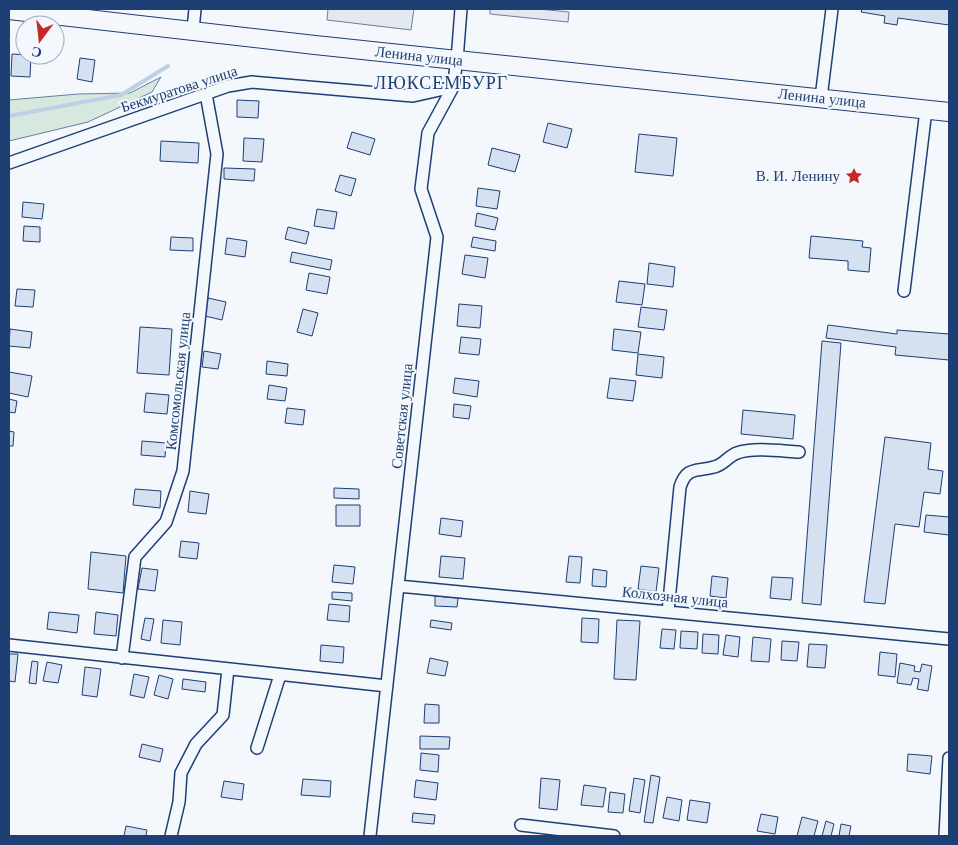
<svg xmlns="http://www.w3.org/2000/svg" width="958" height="845" font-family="'Times New Roman',serif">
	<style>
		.green { fill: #d7e8df; stroke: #687fa3 }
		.parking { fill: #e3e8f0; stroke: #687fa3 }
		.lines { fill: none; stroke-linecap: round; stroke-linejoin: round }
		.stream { stroke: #bed0e5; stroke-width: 4 }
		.building { fill: #d5e0f0; stroke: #1d3f73 }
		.street-casing { stroke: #1d3f73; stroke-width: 14 }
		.primary-casing { stroke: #1d3f73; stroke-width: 20 }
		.street { stroke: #f4f7fb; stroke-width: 11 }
		.primary { stroke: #f4f7fb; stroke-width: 18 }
		.labels { text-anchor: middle; stroke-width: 4; stroke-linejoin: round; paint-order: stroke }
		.street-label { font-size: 15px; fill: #1d3f73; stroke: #f4f7fb }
		.poi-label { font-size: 15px; fill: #1d3f73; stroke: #f4f7fb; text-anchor: end }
		.quarter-label { font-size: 18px; letter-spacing: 1px; fill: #1d3f73; stroke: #f4f7fb }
	</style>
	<rect width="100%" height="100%" fill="#f4f7fb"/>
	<path class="green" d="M161,77L152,92L88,122L9,141V100L78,94L130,93Z"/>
	<path class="parking" d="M328,9H414L411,30L327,20Z
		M490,9H539L569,12L568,22L490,14Z"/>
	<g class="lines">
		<path class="stream" d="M9,116L121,95L168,66"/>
	</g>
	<path class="building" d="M862,9H949V25L898,18L897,25L884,23L885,16L861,12Z
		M12,54L31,55L30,77L11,76Z
		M80,58L95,60L92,82L77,79Z
		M237,100L259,101L258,118L237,117Z
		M548,123L572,129L567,148L543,142Z
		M352,132L375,139L370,155L347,148Z
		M639,134L677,138L673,176L635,172Z
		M244,138L264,139L262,162L243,161Z
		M161,141L199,143L198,163L160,161Z
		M492,148L520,155L515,172L488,165Z
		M224,168L255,169L254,181L224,179Z
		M340,175L356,179L351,196L335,191Z
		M478,188L500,191L497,209L476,206Z
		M23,202L44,204L42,219L22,217Z
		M317,209L337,212L334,229L314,226Z
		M477,213L498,218L495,230L475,226Z
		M24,226L40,227V242L23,241Z
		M288,227L309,232L306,244L285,239Z
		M811,236L863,241L862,247L871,248L869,272L848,270V261L809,258Z
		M171,237L193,238V251L170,250Z
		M473,237L496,241L495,251L471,247Z
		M227,238L247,241L245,257L225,254Z
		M292,252L332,260L330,270L290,262Z
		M465,255L488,258L485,278L462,274Z
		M649,263L675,267L673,287L647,284Z
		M309,273L330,277L327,294L306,290Z
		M619,281L645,284L642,305L616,302Z
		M17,289L35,290L33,307L15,306Z
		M208,298L226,302L222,320L205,316Z
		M459,304L482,306L480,328L457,326Z
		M641,307L667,310L664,330L638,327Z
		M303,309L318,313L312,336L297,332Z
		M828,325L897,334V330L949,334V360L895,355L896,347L826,338Z
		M140,327L172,329L169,375L137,373Z
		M10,329L32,332L30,348L9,346Z
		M614,329L641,332L638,353L612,350Z
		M461,337L481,339L479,355L459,353Z
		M822,341L841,343L821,605L802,603Z
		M204,351L221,354L218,369L202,367Z
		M638,354L664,357L662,378L636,375Z
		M267,361L288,364L287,376L266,374Z
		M9,372L32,376L28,397L9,393Z
		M455,378L479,381L477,397L453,393Z
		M610,378L636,381L633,401L607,398Z
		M269,385L287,388L285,401L267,399Z
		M146,393L169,395L167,414L144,412Z
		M9,399L17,401L15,413L9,412Z
		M454,404L471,406L469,419L453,417Z
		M287,408L305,410L303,425L285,423Z
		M743,410L795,415L793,439L741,434Z
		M9,431L14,432L13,446H9Z
		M885,437L931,443L928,469L943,471L940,494L924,492L919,527L895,524L885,604L864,602Z
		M142,441L166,443L165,457L141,455Z
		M334,488L359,489V499L334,498Z
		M135,489L161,491L160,508L133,505Z
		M190,491L209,494L206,514L188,512Z
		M336,505H360V526H336Z
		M926,515L949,517V535L924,532Z
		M441,518L463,521L461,537L439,534Z
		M181,541L199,543L197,559L179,557Z
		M91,552L126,556L123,593L88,589Z
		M441,556L465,558L463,579L439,577Z
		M569,556L582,557L580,583L566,582Z
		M334,565L355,567L353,584L332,582Z
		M641,566L659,568L656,592L638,589Z
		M142,568L158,570L155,591L138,589Z
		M593,569L607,571L606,587L592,586Z
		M712,576L728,578L726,598L710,596Z
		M772,577L793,578L791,600L770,598Z
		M332,592L352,593V601L332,599Z
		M435,596L458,598L457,607L435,606Z
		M329,604L350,606L349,622L327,620Z
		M49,612L79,615L77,633L47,629Z
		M96,612L118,615L116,636L94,634Z
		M145,618L154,619L150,641L141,639Z
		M582,618L599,619L598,643L581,642Z
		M163,620L182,622L180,645L161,643Z
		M431,620L452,623L451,630L430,627Z
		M617,620L640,621L636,680L614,679Z
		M662,629L676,630L674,649L660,648Z
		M681,631L698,632L697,649L680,648Z
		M703,634L719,635L718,654L702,653Z
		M726,635L740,637L738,657L723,655Z
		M753,637L771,639L769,662L751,661Z
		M782,641L799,642L797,661L781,660Z
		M809,644L827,645L825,668L807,667Z
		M321,645L344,647L343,663L320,661Z
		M880,652L897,654L895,677L878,675Z
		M9,654H18L15,682L9,681Z
		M430,658L448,662L445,676L427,673Z
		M32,661L38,662L36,684L29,683Z
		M47,662L62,665L58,683L43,681Z
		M900,663L915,666L914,671L920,672L922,664L932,666L928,691L917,689L919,679L913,678L911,685L897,683Z
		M85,667L101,669L97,697L82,695Z
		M134,674L149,677L144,698L130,695Z
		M159,675L173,679L168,699L154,695Z
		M183,679L206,682L205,692L182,689Z
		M425,704L439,705V723H424Z
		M420,736L450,737L449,749H420Z
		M142,744L163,749L160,762L139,757Z
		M421,753L439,755L438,772L420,770Z
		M908,754L932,756L930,774L907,771Z
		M651,775L660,777L653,823L644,822Z
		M541,778L560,780L557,810L539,808Z
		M634,778L645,780L640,813L629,811Z
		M303,779L331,781L330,797L301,795Z
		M416,780L438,783L436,800L414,797Z
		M224,781L244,784L242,800L221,797Z
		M584,785L606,788L603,807L581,805Z
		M610,792L625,794L623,813L608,812Z
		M667,797L682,800L679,821L663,818Z
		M690,800L710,803L707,823L687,820Z
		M413,813L435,815L434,824L412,822Z
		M761,814L778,817L775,834L757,831Z
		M802,817L818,821L814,836H797Z
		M826,821L834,824L831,836H822Z
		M841,824L851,826L849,836H839Z
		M126,826L147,830L146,836H124Z"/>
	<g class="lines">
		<g class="street-casing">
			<path id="street" d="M193,30L195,9
				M821,98L832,9
				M9,163L228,86L252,82L413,96L453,87
				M904,291L926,110
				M398,586L949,639
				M668,612L680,487C687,466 696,472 714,467C724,465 728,456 737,453C753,447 781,451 799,452
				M9,645L387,686
				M122,658L135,557L166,522L183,471L217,154L206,94
				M257,748L280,675
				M521,825L614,836
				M171,836L179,802L181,773L196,744L223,715L228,669
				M370,836L437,237L421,189L428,133L453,87L457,60L461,9
				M945,836L949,758"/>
		</g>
		<g class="primary-casing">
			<path id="primary" d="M9,10L315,45L949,112"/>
		</g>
		<use href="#street" class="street"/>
		<use href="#primary" class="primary"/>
	</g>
	<defs>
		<g id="sight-bare" transform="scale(1.35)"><path d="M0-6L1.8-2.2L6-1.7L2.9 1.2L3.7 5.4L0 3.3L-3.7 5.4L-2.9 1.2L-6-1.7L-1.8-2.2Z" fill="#c62828" stroke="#f4f7fb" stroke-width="2.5" paint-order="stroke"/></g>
	</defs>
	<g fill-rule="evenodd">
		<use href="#sight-bare" x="854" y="176"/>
	</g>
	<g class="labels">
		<g class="street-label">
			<text transform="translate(419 56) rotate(6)" y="5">Ленина улица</text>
			<text transform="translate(179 89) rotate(-18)" y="5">Бекмуратова улица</text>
			<text transform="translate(822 98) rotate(6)" y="5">Ленина улица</text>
			<text transform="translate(178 381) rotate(-84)" y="5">Комсомольская улица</text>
			<text transform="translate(402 416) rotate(-84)" y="5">Советская улица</text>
			<text transform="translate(675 597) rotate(6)" y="5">Колхозная улица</text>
		</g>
		<g class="poi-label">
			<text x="840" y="181">В. И. Ленину</text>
		</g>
		<g class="quarter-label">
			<text x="441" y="89">ЛЮКСЕМБУРГ</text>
		</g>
	</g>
	<rect width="958" height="845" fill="none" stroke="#1d3f73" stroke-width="20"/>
	<g transform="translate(40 40) rotate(195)"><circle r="24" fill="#f4f7fb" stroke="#9eadc5"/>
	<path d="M0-4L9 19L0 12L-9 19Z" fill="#c62828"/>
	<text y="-8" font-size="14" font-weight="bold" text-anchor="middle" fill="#1d3f73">С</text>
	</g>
</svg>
